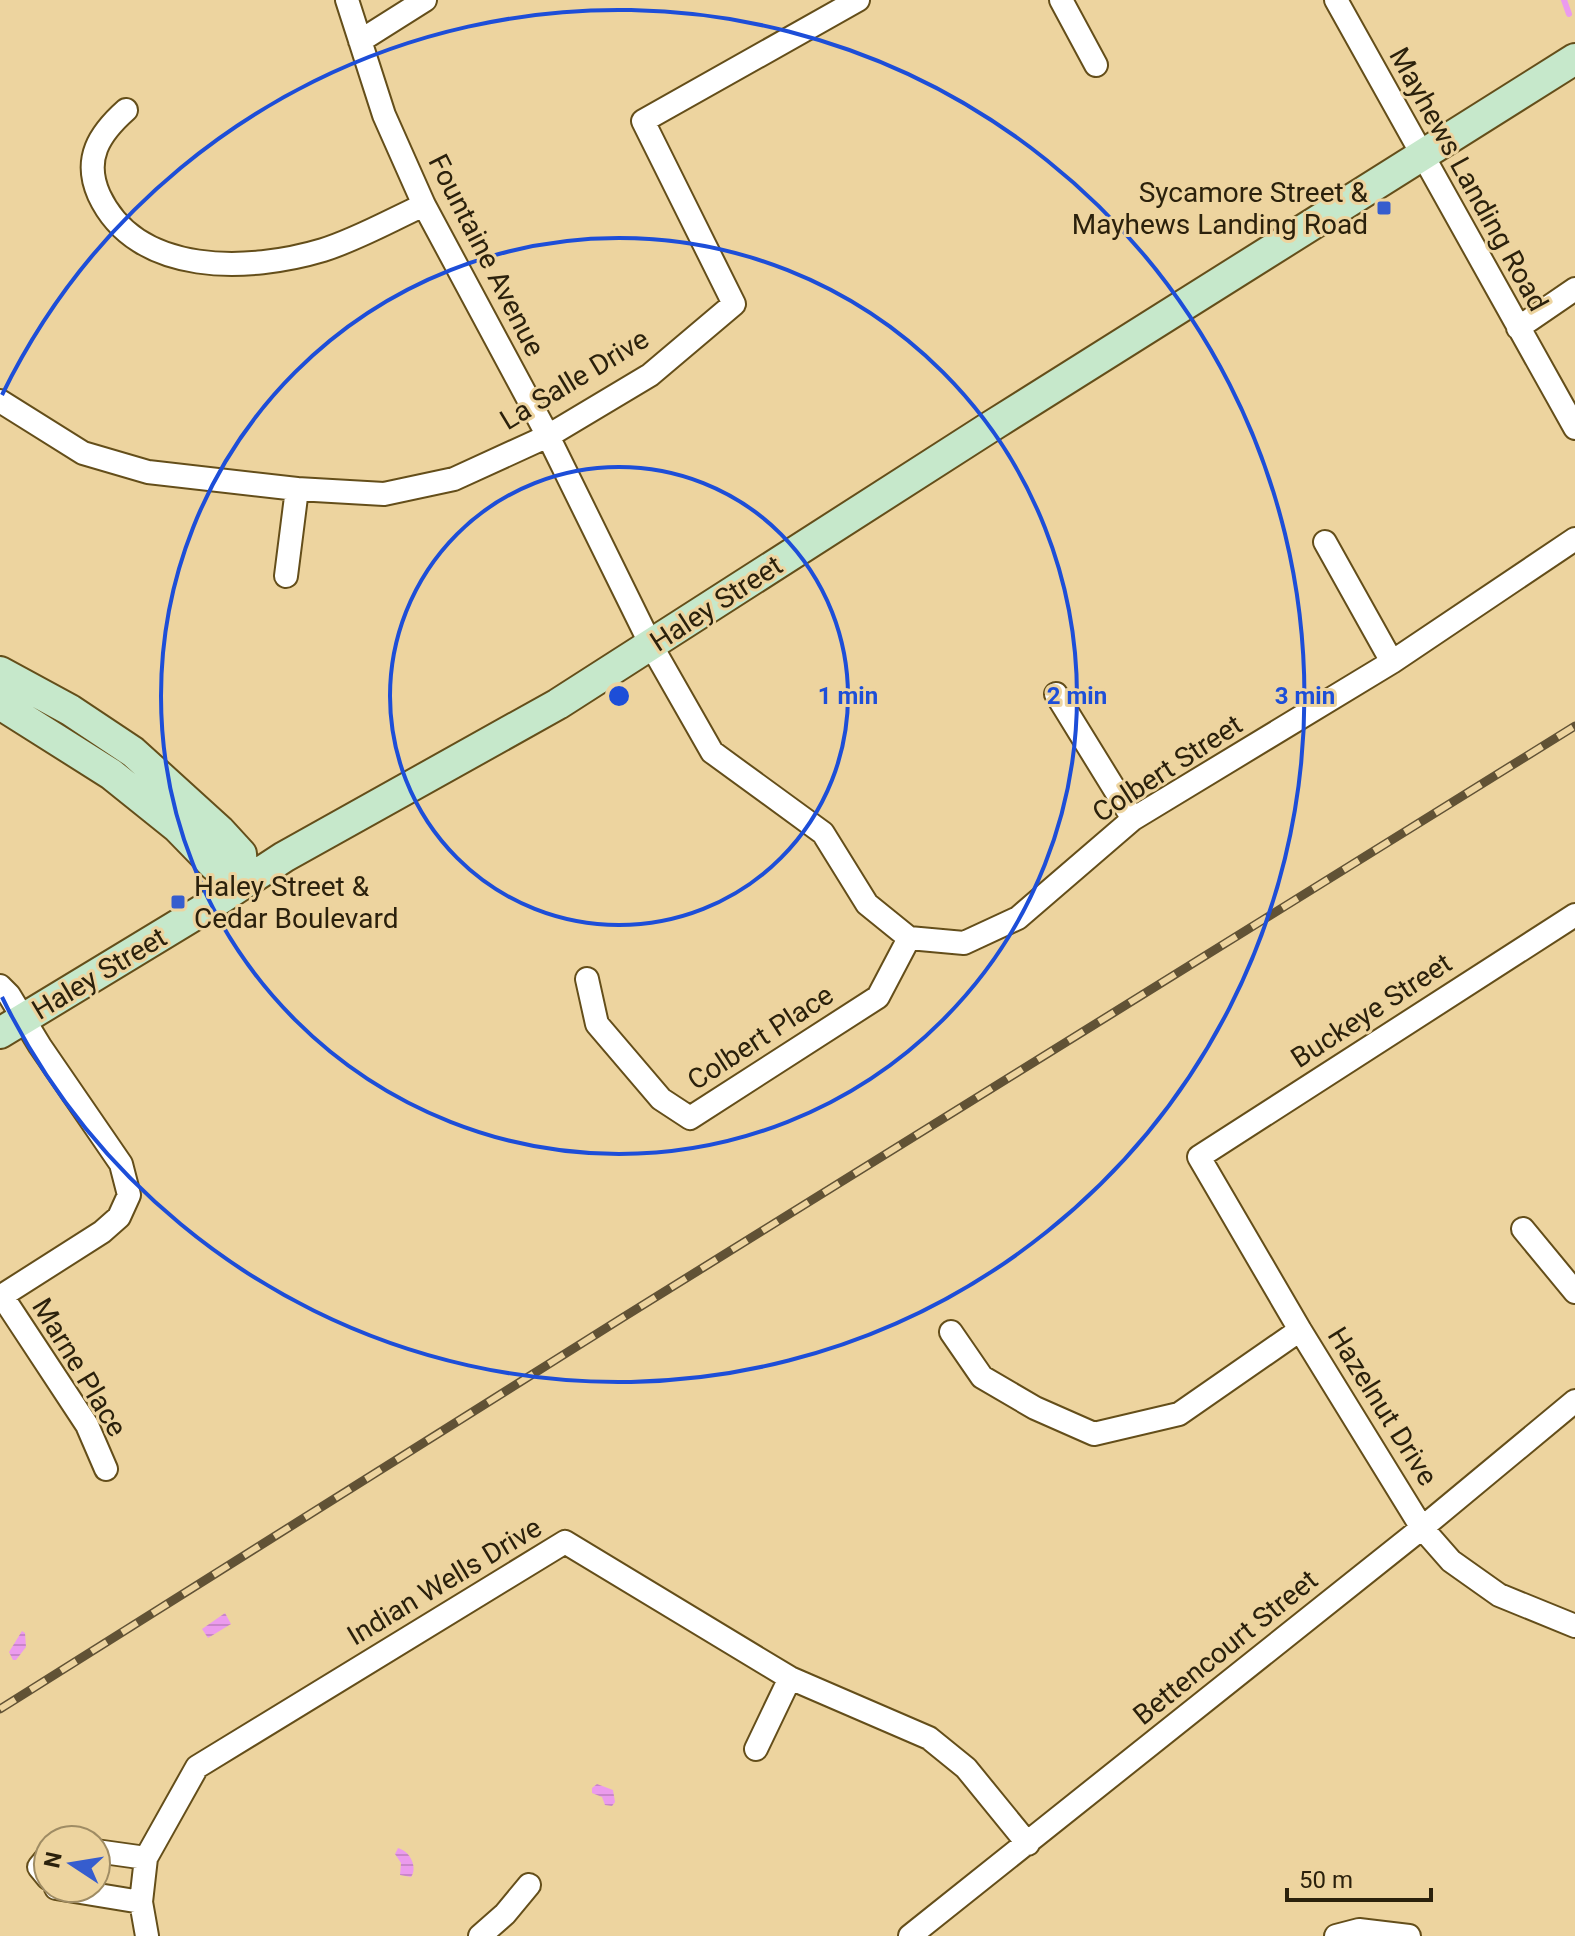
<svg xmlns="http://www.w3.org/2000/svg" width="1575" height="1936" font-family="Roboto,sans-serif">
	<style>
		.water { fill: url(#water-rules) }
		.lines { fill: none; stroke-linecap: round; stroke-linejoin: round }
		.stream { stroke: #eb9bed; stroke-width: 6 }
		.street-casing { stroke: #644e1a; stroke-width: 26 }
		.secondary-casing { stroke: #644e1a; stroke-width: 34 }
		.street { stroke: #fff; stroke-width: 22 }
		.secondary { stroke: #c6e8cb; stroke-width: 30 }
		.rail-casing { stroke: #615235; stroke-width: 9 }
		.rail { stroke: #edd49f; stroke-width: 6; stroke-dasharray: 18; stroke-linecap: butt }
		.ring { fill: none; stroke: #1d4ed8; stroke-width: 4 }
		.poi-dot { fill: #365dce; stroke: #edd49f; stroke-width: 3 }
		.labels { text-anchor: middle; stroke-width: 6; stroke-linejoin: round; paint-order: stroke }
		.street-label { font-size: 28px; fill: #2b210c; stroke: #edd49f }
		.poi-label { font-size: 28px; fill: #2b210c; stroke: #edd49f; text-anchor: end }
		.centre { fill: #1d4ed8; stroke: #edd49f; stroke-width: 4 }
		.ring-label { font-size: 24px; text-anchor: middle; font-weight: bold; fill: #1d4ed8; stroke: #edd49f; stroke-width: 6; stroke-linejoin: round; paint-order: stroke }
	</style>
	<defs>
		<pattern id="water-rules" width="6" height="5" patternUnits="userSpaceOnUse" patternTransform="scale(2)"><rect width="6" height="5" fill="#eb9bed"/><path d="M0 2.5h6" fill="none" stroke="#ca85ca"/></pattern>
	</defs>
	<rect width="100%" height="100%" fill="#edd49f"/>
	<path class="water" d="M225,1613L231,1624L208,1638L202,1629Z
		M22,1631L25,1633L26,1647L16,1660H13L9,1652Z
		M597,1784L613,1790L615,1802L612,1806L605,1805L602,1797L592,1793V1788Z
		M398,1848C410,1851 418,1867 411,1877L400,1875L401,1863L395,1854Z"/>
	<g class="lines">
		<path class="stream" d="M1564,0L1569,14"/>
		<g class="street-casing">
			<path id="street" d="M347,0L384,115L424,205L548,436L651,645L712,752L823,833L867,904L909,938
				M1061,0L1096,65
				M1336,0L1575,428
				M360,41L425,0
				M126,110C99,134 83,159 99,195C137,277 250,272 323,250C358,239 391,220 424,205
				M1518,328L1575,289
				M0,401L83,453L148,472L297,489L384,494L454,479L548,436L650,375L734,304L643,121L858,0
				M1325,542L1392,662
				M286,576L297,489
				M1056,694L1133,819
				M1575,915L1199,1157L1300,1330L1422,1528L1451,1561L1499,1595L1575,1626
				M909,938L964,943L1018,918L1133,819L1392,662L1575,539
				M587,979L597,1024L661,1099L690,1118L878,997L909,938
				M0,986L9,995L40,1046L121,1164L129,1195L119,1217L102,1232L0,1297
				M1523,1229L1575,1292
				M2,1296L87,1425L106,1469
				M951,1332L982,1377L1035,1408L1094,1434L1179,1414L1300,1330
				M756,1749L790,1678
				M96,1851L146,1858
				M48,1856L39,1867L48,1878
				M56,1888L141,1902
				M147,1936L141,1902L146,1858L197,1767L565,1542L790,1678L929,1738L966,1768L1028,1844
				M480,1936L505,1914L529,1885
				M910,1936L1422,1528L1575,1401
				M1336,1936L1359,1930L1409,1936"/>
		</g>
		<g class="secondary-casing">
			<path id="secondary" d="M0,672L70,710L133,752L219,830L241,854L243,881
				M0,704L111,774L177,827L214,865L243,881
				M0,1033L206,908L284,857L558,704L990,427L1575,59"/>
		</g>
		<use href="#street" class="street"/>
		<use href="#secondary" class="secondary"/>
		<g class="rail-casing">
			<path id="rail" d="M0,1709L622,1318L1575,726"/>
		</g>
		<use href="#rail" class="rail"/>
	</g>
	<g class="ring">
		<circle cx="619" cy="696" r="229"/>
		<circle cx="619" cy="696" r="458"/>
		<path d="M2 395A686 686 0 1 1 2 997"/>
	</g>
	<g class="poi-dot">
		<rect x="1376" y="200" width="16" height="16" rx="4"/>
		<rect x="170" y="894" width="16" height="16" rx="4"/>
	</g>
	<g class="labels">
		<g class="street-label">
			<text transform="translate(1469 179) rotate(61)" y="10">Mayhews Landing Road</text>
			<text transform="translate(487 255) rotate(63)" y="10">Fountaine Avenue</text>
			<text transform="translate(574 379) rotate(-31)" y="10">La Salle Drive</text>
			<text transform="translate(716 603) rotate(-33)" y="10">Haley Street</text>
			<text transform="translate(1167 768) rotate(-33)" y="10">Colbert Street</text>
			<text transform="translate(99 973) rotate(-31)" y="10">Haley Street</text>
			<text transform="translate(1371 1010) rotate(-33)" y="10">Buckeye Street</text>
			<text transform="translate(760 1037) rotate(-33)" y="10">Colbert Place</text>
			<text transform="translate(80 1367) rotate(59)" y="10">Marne Place</text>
			<text transform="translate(1383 1406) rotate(58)" y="10">Hazelnut Drive</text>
			<text transform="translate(444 1581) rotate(-31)" y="10">Indian Wells Drive</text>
			<text transform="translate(1225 1647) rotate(-39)" y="10">Bettencourt Street</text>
		</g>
		<g class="poi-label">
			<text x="1368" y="202">Sycamore Street &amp;<tspan x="1368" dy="32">Mayhews Landing Road</tspan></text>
			<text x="194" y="896" text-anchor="start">Haley Street &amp;<tspan x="194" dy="32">Cedar Boulevard</tspan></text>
		</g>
	</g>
	<circle cx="619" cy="696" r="12" class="centre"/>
	<g class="ring-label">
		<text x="848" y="704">1 min</text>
		<text x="1077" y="704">2 min</text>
		<text x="1305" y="704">3 min</text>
	</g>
	<g transform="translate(72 1864) rotate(282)"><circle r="38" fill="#edd49f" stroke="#9f8c64" stroke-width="2"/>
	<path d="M0-6L14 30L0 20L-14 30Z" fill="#365dce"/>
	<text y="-12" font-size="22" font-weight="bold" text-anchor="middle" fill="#2b210c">N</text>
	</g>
	<path d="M1287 1888v12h144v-12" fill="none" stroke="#2b210c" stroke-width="4"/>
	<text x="1299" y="1888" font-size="24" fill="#2b210c" stroke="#edd49f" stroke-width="6" paint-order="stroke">50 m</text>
</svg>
